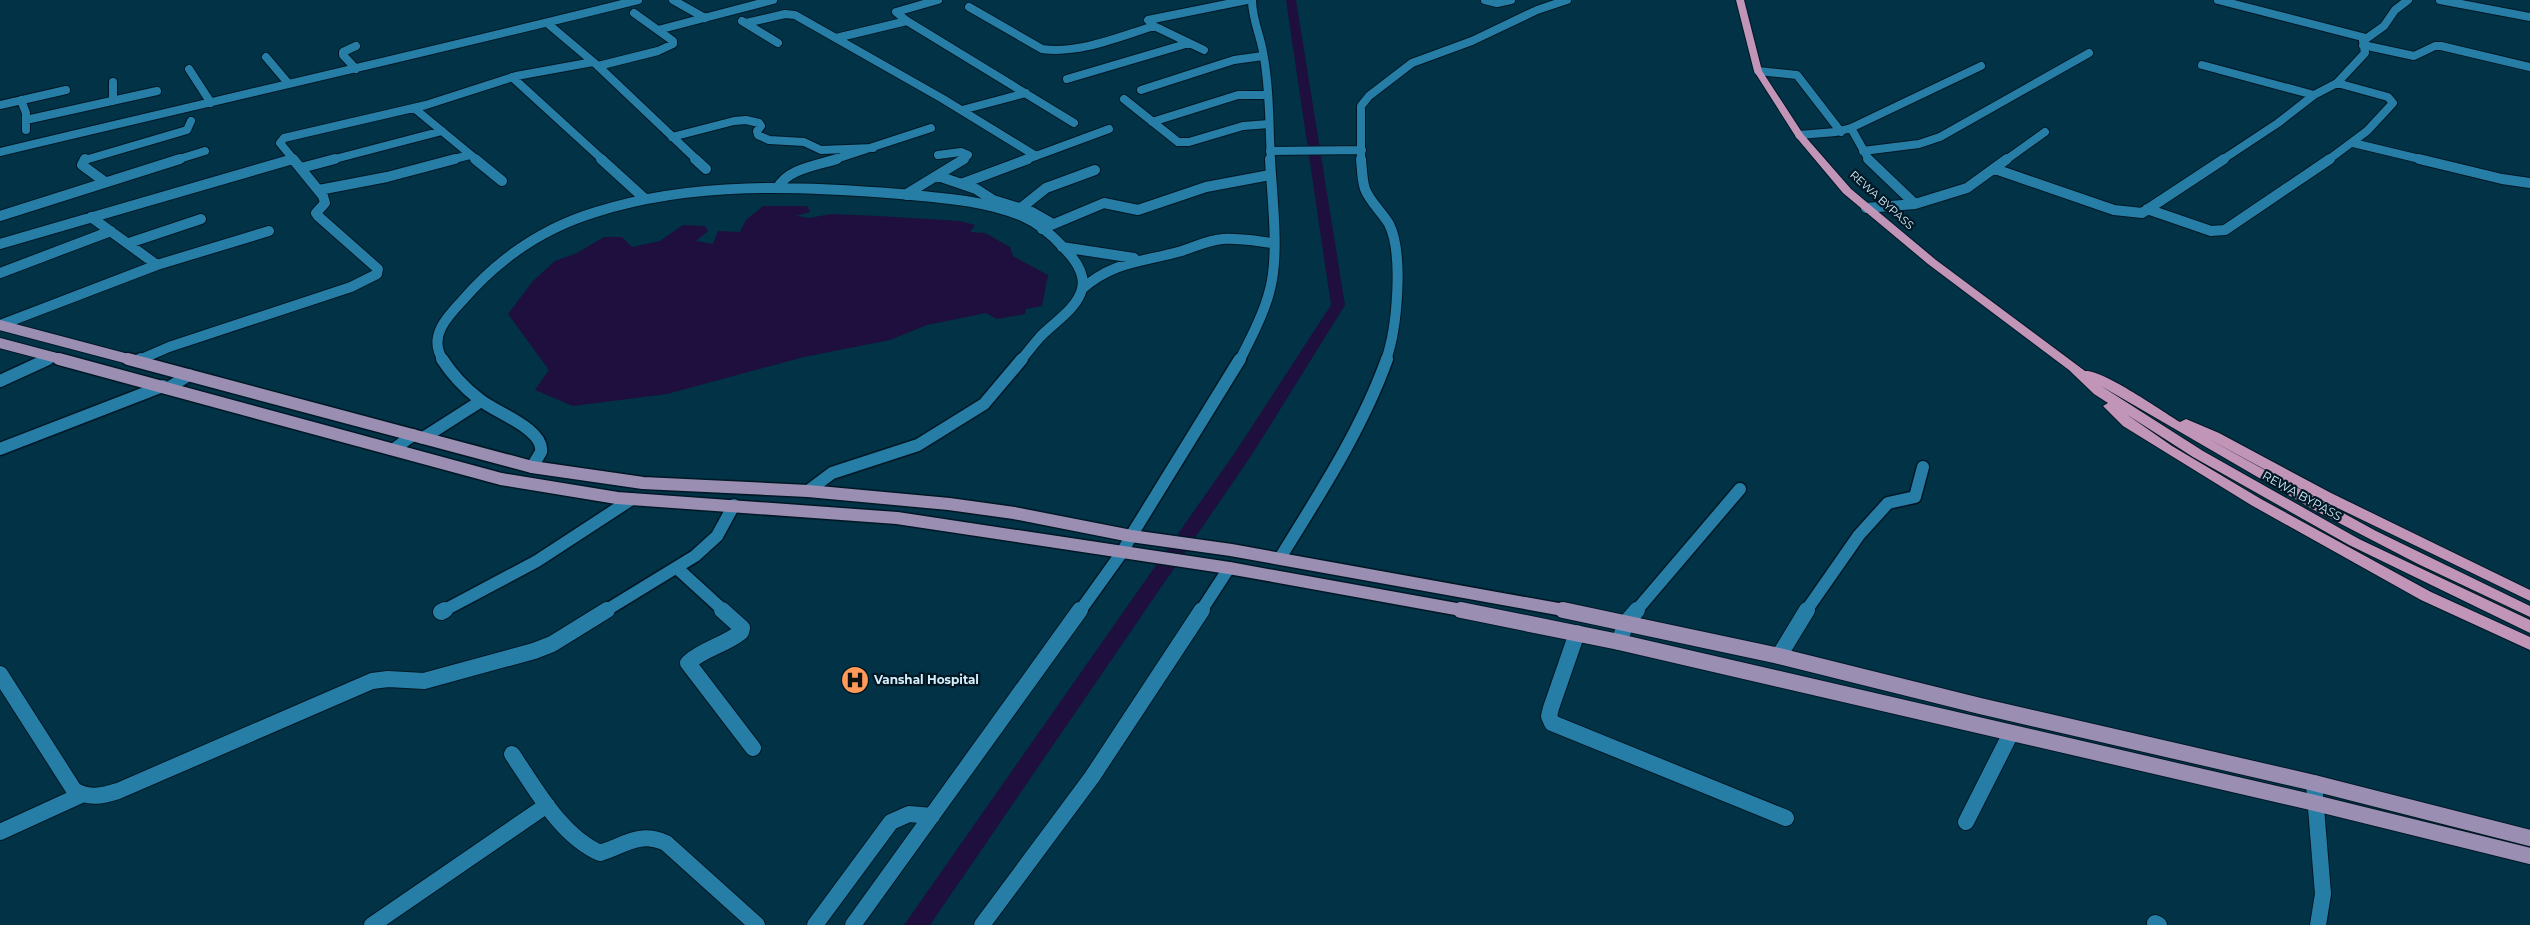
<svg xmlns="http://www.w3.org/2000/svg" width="2530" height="925" font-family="Montserrat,sans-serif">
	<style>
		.water { fill: #1e0f3f }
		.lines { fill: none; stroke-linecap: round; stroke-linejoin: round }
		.canal { fill: #1e0f3f; fill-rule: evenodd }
		.minor-far3-casing { stroke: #001825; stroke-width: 10 }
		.minor-far2-casing { stroke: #001825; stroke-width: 12 }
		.minor-far1-casing { stroke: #001825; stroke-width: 15 }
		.minor-casing { stroke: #001825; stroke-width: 18 }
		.tertiary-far2-casing { stroke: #001825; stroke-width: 10 }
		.tertiary-far1-casing { stroke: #001825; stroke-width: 12 }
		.tertiary-casing { stroke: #001825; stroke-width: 15 }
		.primary-far2-casing { stroke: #001825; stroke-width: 12 }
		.primary-far1-casing { stroke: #001825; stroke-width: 15 }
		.primary-casing { stroke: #001825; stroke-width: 18 }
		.trunk-casing { stroke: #001825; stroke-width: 2 }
		.minor-far3 { stroke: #267da5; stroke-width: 8 }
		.minor-far2 { stroke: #267da5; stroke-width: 10 }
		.minor-far1 { stroke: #267da5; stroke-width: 12 }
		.minor { stroke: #267da5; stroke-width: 16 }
		.tertiary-far2 { stroke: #267da5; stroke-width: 8 }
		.tertiary-far1 { stroke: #267da5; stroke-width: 10 }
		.tertiary { stroke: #267da5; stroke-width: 12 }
		.primary-far2 { stroke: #9a8fb3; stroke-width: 10 }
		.primary-far1 { stroke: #9a8fb3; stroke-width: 12 }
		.primary { stroke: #9a8fb3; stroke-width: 16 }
		.trunk { fill: #c195b8; fill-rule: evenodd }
		.labels { text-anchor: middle; stroke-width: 4.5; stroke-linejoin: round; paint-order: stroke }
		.far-street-label { font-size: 11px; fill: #d6edfa; stroke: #001825 }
		.street-label { font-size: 12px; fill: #d6edfa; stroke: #001825 }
		.poi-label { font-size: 12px; font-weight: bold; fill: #d6edfa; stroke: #001825; text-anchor: start }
	</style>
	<rect width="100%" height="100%" fill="#013246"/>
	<path class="water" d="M763,206H807L810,212L796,216L809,218L831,214L879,216L960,221L975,225L970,232L985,233L1010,247L1013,256L1048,275L1042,306L1026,309L1025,314L997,319L986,313L927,325L890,340L804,357L667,394L573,406L535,390L549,370L508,314L533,281L555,261L577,253L604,237H622L632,247L660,241L683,225L705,226L708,231L696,241L713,244L718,231L740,232L746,220Z"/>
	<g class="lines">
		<path class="canal" d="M1286,0H1296L1345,305L1253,453L930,925H904L1236,451L1331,305Z"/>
		<g class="minor-far3-casing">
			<path id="minor-far3" d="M673,0L705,18
				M938,0L896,12L907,21L1074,123
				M1485,0L1497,3L1511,0
				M2218,0L2366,38
				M2440,0L2530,17
				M969,7L1042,49C1080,54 1118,37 1154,26
				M742,21L778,43
				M547,23L598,66L697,160
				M746,23L785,14L795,15L943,99L1036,156
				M658,30L773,0
				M836,38L907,21
				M2363,45L2414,56L2435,46H2441L2530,67
				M356,46L343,52V55L356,69
				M1204,50L1154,26L1148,20L1247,0
				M266,57L288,83
				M2202,65L2314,95
				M598,66L658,51L673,44V41L634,13
				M189,69L211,103
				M1758,71L1797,75L1841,132
				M512,77L603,160
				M1067,79L1189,43
				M113,82V101
				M1141,90L1234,60L1263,56
				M1124,99L1178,142H1189L1243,126L1269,124
				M21,100L26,113V130
				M0,105L66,90
				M414,108L477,160
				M962,110L1026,93
				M26,120L157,91
				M1152,122L1238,95H1268
				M1851,128L1869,160
				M1799,135L1836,132L1851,128L1981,66
				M672,137L734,121L746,120L759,123L761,126L757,131L758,135L769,140L804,142L821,150L873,148
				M2353,143L2424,160
				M1270,151L1362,150
				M1863,151L1919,144L1940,137L2089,53
				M0,152C213,101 426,53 638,0
				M938,155L961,152L968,155L963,160
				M85,160L187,130L191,121
				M176,160L205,151
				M289,160L293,159
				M294,160L280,143L284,138L426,105L516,76L593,62
				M331,160L442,131
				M450,160L470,155
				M833,160L931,128
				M1025,160L1109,129
				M1361,160V106L1369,96L1412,63L1472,41L1537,10L1567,0
				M2006,160L2045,132
				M2222,160L2278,123L2314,95L2337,83L2365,53L2363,41L2384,26L2395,10L2408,0
				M2328,160L2367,131L2393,103L2388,97L2337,83"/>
		</g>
		<g class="minor-far2-casing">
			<path id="minor-far2" d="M85,159L82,165L105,182
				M475,159L502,181
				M601,159L645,199
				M695,159L706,169
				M1361,159C1362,169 1362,180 1365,189C1370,202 1382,212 1389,224C1404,254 1397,329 1386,360
				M1868,159L1915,204
				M2419,159L2502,179L2530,183
				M301,168L335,159
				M1995,169L2114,210L2142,213L2224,159
				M938,176L976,189L993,200L1032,212L1053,224
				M961,184L1028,159
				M778,188C786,169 819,165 837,159
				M319,190L387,177L455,159
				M905,195L964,159
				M1021,208L1046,188L1095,170
				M1866,208L1915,204L1967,188L2007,159
				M2147,209L2211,231L2225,230L2330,159
				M0,216L180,159
				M91,217L157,265
				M1042,229L1104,203L1138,210L1206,187L1270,175
				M129,243L201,219
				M0,244L293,159
				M1062,247L1134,258
				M0,273L111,231
				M1082,289C1112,262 1141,262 1178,252C1193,248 1207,240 1223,239C1239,238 1256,241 1273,243
				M0,325L157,265L269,231
				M45,360L52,357
				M139,360L169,347L351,287L377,274L378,269L318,216L316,213L325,203L323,196L293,159
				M443,360C428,337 446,318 462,301C498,259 543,228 596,212C694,181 798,186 900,194C941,198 984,200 1022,216C1038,223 1052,235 1063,247C1073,257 1086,273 1082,289C1077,309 1053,323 1040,337C1033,345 1027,353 1021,360"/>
		</g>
		<g class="minor-far1-casing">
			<path id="minor-far1" d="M442,359C451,373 466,389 479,399C494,412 545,429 541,452L532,467
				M137,361L141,359
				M0,381L48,359
				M423,438L481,401
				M0,449L163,386
				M808,491L832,473L918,445L984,404L1022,359
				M1280,558C1319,495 1362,429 1387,359
				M677,568L724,611
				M443,611L537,561L632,499
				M605,611L695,556L717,536L734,505
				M1080,611L1123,551L1131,536
				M1201,611L1229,568
				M1636,611L1740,489
				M1806,611L1859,535L1888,503L1915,497L1923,467"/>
		</g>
		<g class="minor-casing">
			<path id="minor" d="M722,610L742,628L741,632C725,645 703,649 688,663L753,748
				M441,612L445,610
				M1577,633L1551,708L1549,716L1552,723L1786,818
				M1619,642L1626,623L1637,610
				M1779,656L1807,610
				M0,674L74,790C89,799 102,796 118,791L372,681L388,679L424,681L534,651L552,644L607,610
				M512,754C535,788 561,836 600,853C626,845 638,831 666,843L757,925
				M2314,783L2323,894L2318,925
				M1966,822L2011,733
				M0,832L81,795
				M2155,923L2159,925
				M372,925L547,805
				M815,925L891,822L909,814L932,816
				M853,925L1080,610
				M982,925L1092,777L1202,610"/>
		</g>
		<g class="tertiary-far2-casing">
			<path id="tertiary-far2" d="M1252,0C1252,19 1260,34 1263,52C1270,88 1269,125 1271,160"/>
		</g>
		<g class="tertiary-far1-casing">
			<path id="tertiary-far1" d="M1240,360C1250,339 1263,317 1269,293C1280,257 1272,198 1270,159"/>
		</g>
		<g class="tertiary-casing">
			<path id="tertiary" d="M168,388L189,375
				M394,449L413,435
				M1131,536L1240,359"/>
		</g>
		<g class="primary-far2-casing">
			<path id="primary-far2" d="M0,325L132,360
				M0,343L64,360"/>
		</g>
		<g class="primary-far1-casing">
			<path id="primary-far1" d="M59,359L501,479L617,498L897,518L1229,568L1467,611
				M128,359L532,467L643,483L808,491L949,504L1014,513L1131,536L1231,550L1569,611"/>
		</g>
		<g class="primary-casing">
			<path id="primary" d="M1461,610L1619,642L2315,803L2530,856
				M1563,610L1779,656L1980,706L2314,783L2530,838"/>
		</g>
		<g class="trunk-casing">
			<path id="trunk" d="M1736,0H1744L1762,71L1803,134L1851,189L1936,260L2085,371C2102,369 2162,411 2180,422L2186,419L2219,433L2331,493L2530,590V601L2321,500L2205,437L2376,531L2530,606V617L2418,564L2314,510L2101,386L2203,451L2359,539L2530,620V633L2349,545L2193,457L2126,414L2172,446L2261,499L2431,592L2530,637V650L2421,600L2251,505L2123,426L2103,406L2108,403L2094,394L2069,370L1928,264L1843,193L1796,137L1754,71Z"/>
		</g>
		<use href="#minor-far3" class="minor-far3"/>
		<use href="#minor-far2" class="minor-far2"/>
		<use href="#minor-far1" class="minor-far1"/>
		<use href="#minor" class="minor"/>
		<use href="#tertiary-far2" class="tertiary-far2"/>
		<use href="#tertiary-far1" class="tertiary-far1"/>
		<use href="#tertiary" class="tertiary"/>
		<use href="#primary-far2" class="primary-far2"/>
		<use href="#primary-far1" class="primary-far1"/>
		<use href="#primary" class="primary"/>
		<use href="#trunk" class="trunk"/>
	</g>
	<defs>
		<g id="hospital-disc" transform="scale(1.4375)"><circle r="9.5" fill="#ff9b59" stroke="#001825"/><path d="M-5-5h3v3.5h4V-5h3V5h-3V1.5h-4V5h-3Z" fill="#111"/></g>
	</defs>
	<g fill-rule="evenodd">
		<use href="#hospital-disc" x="855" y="680"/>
	</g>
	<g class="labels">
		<g class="far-street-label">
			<text transform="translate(1882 200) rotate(42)" y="4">REWA BYPASS</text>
		</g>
		<g class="street-label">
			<text transform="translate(2302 496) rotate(29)" y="4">REWA BYPASS</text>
		</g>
		<g class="poi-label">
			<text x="874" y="684">Vanshal Hospital</text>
		</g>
	</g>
</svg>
